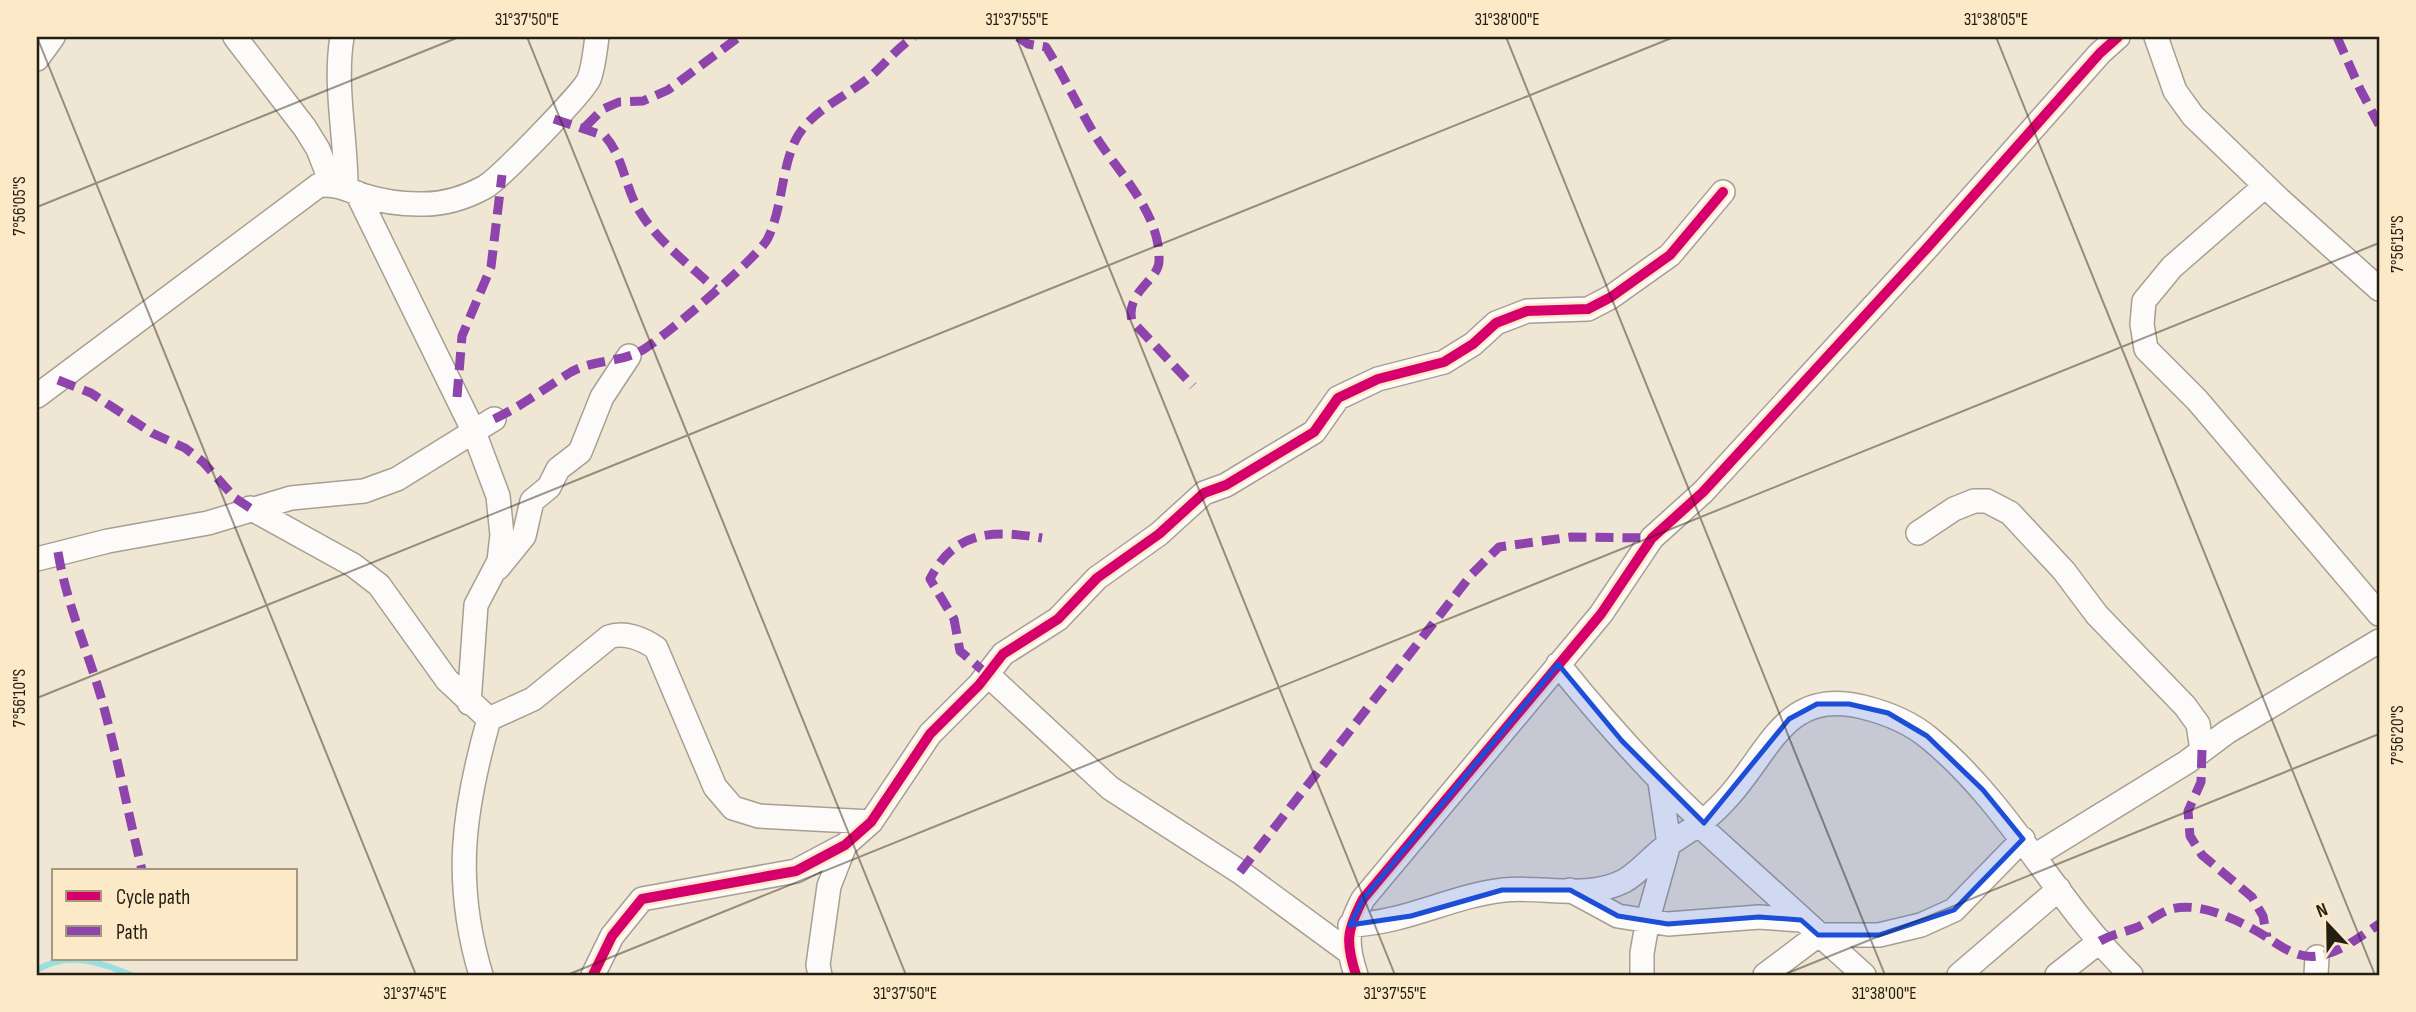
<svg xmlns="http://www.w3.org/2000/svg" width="2416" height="1012" font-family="'Sofia Sans Condensed',sans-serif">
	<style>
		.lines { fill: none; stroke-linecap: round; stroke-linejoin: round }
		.stream { stroke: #9adee0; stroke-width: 6 }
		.minor-casing { stroke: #a79f91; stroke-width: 26 }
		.minor { stroke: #fdfbf9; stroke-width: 23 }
		.quiet { stroke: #8e44ad; stroke-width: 9; stroke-dasharray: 18 9; stroke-linecap: butt }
		.cycleway-casing { stroke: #fce9c8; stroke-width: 15 }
		.cycleway { stroke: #d6006c; stroke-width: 10 }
		.marked { fill: #1d4ed8; fill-opacity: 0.2; stroke: #1d4ed8; stroke-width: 5; stroke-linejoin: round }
		.ticks { fill: none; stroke: #251e12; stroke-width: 2; stroke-opacity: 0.45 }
		.neatline { fill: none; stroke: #251e12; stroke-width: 2.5 }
		.ticks-label { font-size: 18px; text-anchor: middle; fill: #251e12 }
	</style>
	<rect width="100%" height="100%" fill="#f0e6d4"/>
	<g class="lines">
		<path class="stream" d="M37,970C68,951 100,962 131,975"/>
		<g class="minor-casing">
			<path id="minor" d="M235,37L305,128L318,149L332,185
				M342,37C334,86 346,136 346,187
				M2156,37L2175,91L2193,116L2280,200L2379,289
				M37,59L53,37
				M2265,186L2172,267L2144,301L2142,324L2146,349L2197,400L2379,614
				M357,193L474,432L498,496L502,535L499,561L476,605L469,703
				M37,396L319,185C338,184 348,190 365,196C381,201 402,204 418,204C441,205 465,198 485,187C499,179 583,93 589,79C594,66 595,50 597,37
				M250,508L353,565L379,585L447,680L489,719L533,699L609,637C624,631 643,639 656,648L715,787L733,808L759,816L871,822
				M1918,533L1954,509L1974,501H1987L2010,513L2064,571L2097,615L2185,706L2198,724L2202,750
				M37,559L108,541L208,523L291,498L364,491L397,479L494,419
				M498,568L524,536L532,501L549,487L558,469L580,452L602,397L629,356
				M1558,664C1604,721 1651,774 1704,823
				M988,675L1110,788L1240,872L1349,952
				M1700,826L1864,975
				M2036,855L2187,762L2227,732L2379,641
				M1570,890L1618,916L1668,924L1759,917L1801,920
				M1350,925C1407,923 1450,896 1504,890C1543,886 1587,900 1624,881C1640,872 1653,855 1669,844C1696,826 1707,821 1730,795C1772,747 1787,688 1863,707C1887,713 1910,722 1929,738C2011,805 2056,903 2131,975
				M481,975C453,882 463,811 489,719
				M593,975L612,936L642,899L796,871L845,845L871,822L930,734L979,685L1003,654L1058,619L1097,578L1159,534L1204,493L1226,485L1314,432L1338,398L1378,379L1444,362L1473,344L1496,323L1527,311L1588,309L1611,297L1670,255L1723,192
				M820,975L818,965L829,886L845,845
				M1356,975C1345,941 1347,930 1363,899L1601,614L1652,538L1703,492L1927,248L2100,53L2118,37
				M1642,975V953L1648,919L1669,844L1660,782
				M1765,975L1818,935H1879L1921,925L1954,910L2023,839
				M1959,975L2059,889
				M2057,975L2100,941
				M2316,975L2317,957"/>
		</g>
		<use href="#minor" class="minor"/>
		<path class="quiet" d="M1018,37L1028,44L1046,47C1064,76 1078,107 1096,137C1119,173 1161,214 1159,261C1159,280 1125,292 1132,321L1193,386
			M2337,37L2360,89L2379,125
			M554,119L605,136C621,154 624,179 634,201C651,237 687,262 715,289
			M585,127L603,109L619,102L643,101L668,90L739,37
			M58,380L91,393L152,433L185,448L203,462L235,498L250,508
			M457,397L462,336L491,267L502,175
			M494,419C522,406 545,388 571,372C590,361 617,362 637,353C656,345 761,255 768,238C781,211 781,179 791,151C803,112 843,100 871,76C886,63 897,48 914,37
			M58,552C66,602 87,649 101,697C117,754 128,813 142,870
			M988,675L960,651L954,619L930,579C955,530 993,530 1042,538
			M2202,750L2201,782L2188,811L2190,836L2202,855L2252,897L2263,916L2267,937
			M1240,872L1471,575L1499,547L1571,537L1652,538
			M2100,941C2112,934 2122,933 2135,928C2146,924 2156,915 2168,910C2198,899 2243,922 2268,938C2283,948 2299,959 2318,956C2340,953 2361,936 2379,924"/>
		<g class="cycleway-casing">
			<path id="cycleway" d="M593,975L612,936L642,899L796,871L845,845L871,822L930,734L979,685L1003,654L1058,619L1097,578L1159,534L1204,493L1226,485L1314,432L1338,398L1378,379L1444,362L1473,344L1496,323L1527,311L1588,309L1611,297L1670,255L1723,192
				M1356,975C1345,941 1347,930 1363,899L1601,614L1652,538L1703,492L1927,248L2100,53L2118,37"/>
		</g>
		<use href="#cycleway" class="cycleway"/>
	</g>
	<path class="marked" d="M1558,664L1622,741L1704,823L1789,719L1817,704H1849L1888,713L1927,736L1983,790L2023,839L1954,910L1879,935H1818L1801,920L1759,917L1668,924L1618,916L1570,890H1502L1411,916L1350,925L1363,899Z"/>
	<path class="ticks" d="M37,37L416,975M527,37L906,975M1016,37L1395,975M1506,37L1885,975M1996,37L2375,975M37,207L459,37M37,698L1674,37M567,975L2379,243M1783,975L2379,734"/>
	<rect width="2416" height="1012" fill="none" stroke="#fce9c8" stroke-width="77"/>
	<rect x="52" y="869" width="245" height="91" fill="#fce9c8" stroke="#a6987f" stroke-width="2"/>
	<rect x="66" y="891" width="35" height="10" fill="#d6006c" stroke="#a6987f" stroke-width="2"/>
	<text x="116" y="904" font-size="21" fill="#251e12">Cycle path</text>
	<rect x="66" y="926" width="35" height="10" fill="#8e44ad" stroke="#a6987f" stroke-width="2"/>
	<text x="116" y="939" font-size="21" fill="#251e12">Path</text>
	<g transform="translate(2328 925) rotate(338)" stroke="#fce9c8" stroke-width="5" paint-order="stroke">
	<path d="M0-5L12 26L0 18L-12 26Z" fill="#251e12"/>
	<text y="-10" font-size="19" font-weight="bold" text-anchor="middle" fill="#251e12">N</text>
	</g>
	<rect x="38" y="38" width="2340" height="936" class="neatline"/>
	<g class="ticks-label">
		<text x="527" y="25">31°37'50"E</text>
		<text x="1017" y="25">31°37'55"E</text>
		<text x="1507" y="25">31°38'00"E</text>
		<text x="1996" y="25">31°38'05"E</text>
		<text transform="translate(19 206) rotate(-90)" y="6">7°56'05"S</text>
		<text transform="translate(2397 244) rotate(-90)" y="6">7°56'15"S</text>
		<text transform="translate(19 698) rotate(-90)" y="6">7°56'10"S</text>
		<text transform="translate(2397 735) rotate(-90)" y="6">7°56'20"S</text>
		<text x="415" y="999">31°37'45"E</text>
		<text x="905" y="999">31°37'50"E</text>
		<text x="1395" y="999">31°37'55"E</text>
		<text x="1884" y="999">31°38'00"E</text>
	</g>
</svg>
